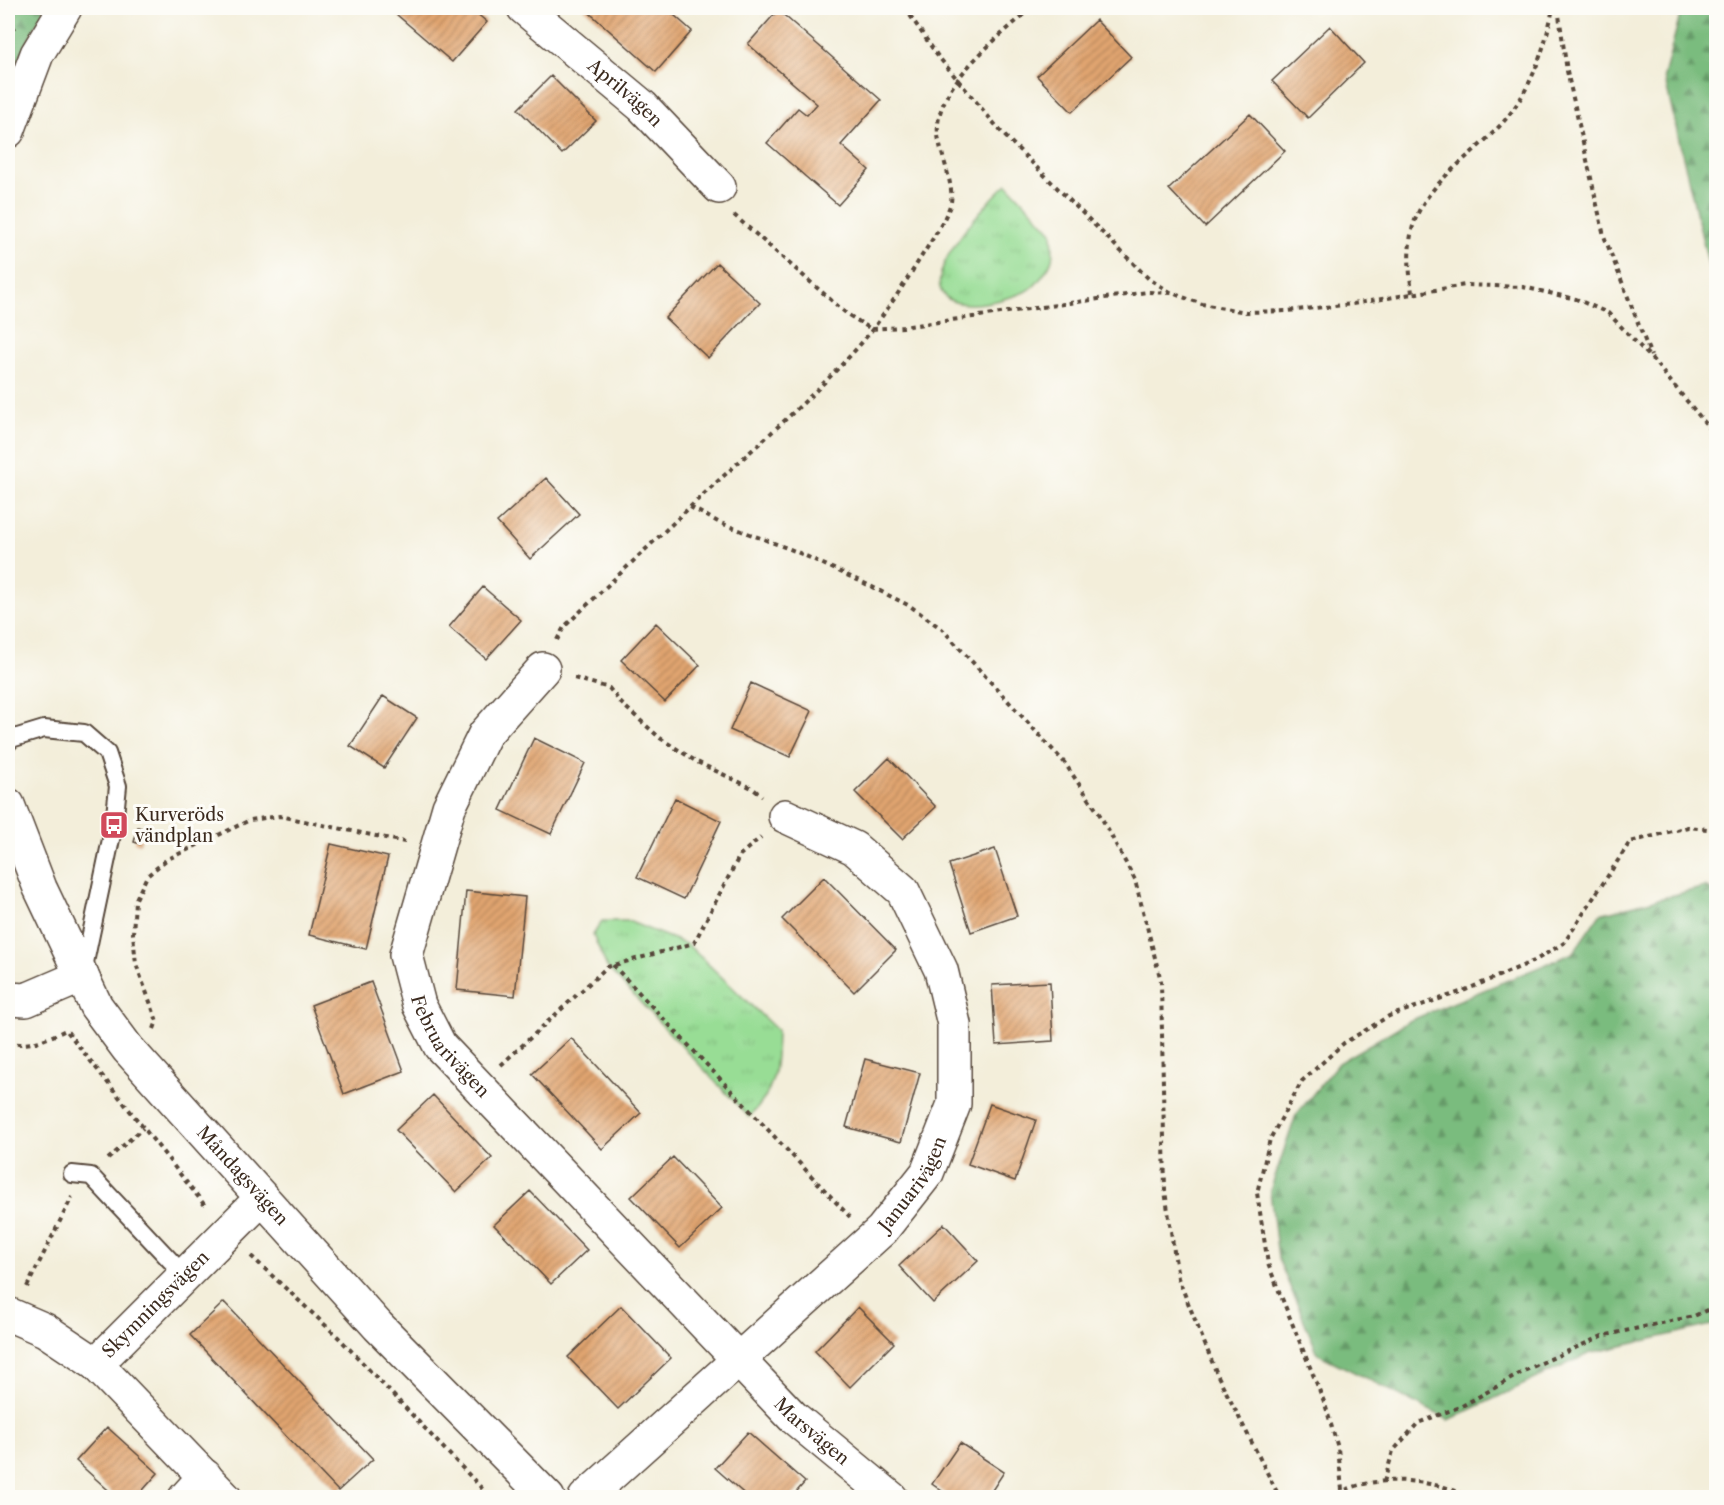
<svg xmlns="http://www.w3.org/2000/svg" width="1724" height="1505" font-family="'Libre Caslon Text',serif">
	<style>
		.forest { fill: url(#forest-firs); stroke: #5a734e; stroke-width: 1.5 }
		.park { fill: url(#park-tufts); stroke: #6a845a; stroke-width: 1.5 }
		.building { fill: url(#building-hatch) }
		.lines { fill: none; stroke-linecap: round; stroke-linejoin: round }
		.lane-casing { stroke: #57473a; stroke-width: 20 }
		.street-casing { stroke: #57473a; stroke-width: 36 }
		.path { stroke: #57473a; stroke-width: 4; stroke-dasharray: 4.5 4.5; stroke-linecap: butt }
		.lane { stroke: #fff; stroke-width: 16 }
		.street { stroke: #fff; stroke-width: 33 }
		.labels { text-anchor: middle; stroke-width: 6; stroke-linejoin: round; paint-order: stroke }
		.street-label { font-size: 18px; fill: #3b2a1e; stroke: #fdfcf7 }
		.poi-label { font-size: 18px; fill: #3b2a1e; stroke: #fdfcf7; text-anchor: start }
	</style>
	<defs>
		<pattern id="forest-firs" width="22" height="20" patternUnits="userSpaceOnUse" patternTransform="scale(1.5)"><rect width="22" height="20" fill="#7abc7e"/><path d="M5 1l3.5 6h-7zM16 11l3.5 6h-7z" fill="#659967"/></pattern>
		<pattern id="park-tufts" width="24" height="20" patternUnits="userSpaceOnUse" patternTransform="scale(1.5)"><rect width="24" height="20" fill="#98dd95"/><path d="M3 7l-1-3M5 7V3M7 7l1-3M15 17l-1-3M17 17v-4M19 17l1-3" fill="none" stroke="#84be80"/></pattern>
		<pattern id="building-hatch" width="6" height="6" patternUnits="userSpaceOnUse" patternTransform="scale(1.5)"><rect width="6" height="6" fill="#e0a470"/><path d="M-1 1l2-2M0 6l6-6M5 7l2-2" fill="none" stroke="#b7865b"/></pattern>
	</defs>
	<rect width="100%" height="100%" fill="#fdfcf7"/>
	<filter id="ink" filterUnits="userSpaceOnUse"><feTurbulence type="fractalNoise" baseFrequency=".0167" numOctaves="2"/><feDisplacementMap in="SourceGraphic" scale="12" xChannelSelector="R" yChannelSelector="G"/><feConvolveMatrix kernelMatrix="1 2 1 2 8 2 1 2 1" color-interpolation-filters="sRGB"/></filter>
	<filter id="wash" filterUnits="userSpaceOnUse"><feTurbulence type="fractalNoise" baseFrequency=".008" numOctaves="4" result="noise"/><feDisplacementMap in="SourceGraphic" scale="24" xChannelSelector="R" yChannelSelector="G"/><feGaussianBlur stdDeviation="1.35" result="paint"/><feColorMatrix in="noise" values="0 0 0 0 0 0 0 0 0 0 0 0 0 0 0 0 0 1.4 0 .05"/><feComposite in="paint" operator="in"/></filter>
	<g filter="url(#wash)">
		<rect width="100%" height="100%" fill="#f3eeda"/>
		<path class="forest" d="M8,8H45L8,78Z
			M1682,8H1716V297L1664,76Z
			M1705,887L1716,893V1324L1588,1354L1449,1420L1318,1354L1278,1258L1270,1191L1296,1115L1338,1063L1409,1021L1573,953L1600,914Z"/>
		<path class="park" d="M1007,184L1052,232C1052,240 1054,251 1052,259C1050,267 1037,285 1030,289C1013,299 958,314 943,294C924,269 989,200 1007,184Z
			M602,921H628L688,945L777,1030C776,1065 777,1091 749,1117L607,967L593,935Z"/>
		<g id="blocks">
			<path class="building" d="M389,8H470L487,22L452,62Z
				M584,8H666L692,31L656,72Z
				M778,10L881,100L841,145L869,170L838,205L767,143L798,108L807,115L817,104L748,44Z
				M1096,20L1131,57L1072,112L1037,76Z
				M1330,26L1364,63L1308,118L1272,81Z
				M551,76L596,121L562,154L518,109Z
				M1250,114L1285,151L1205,227L1169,189Z
				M717,263L760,303L708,358L665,318Z
				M546,478L579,514L530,559L497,522Z
				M483,587L521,620L486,659L449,627Z
				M656,623L700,665L665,702L621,660Z
				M751,683L812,711L790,757L730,730Z
				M383,696L417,718L384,768L350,746Z
				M534,738L585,763L551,834L500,810Z
				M889,758L936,807L902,839L855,792Z
				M675,798L721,821L684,899L637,877Z
				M138,827L144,829L140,844L134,842Z
				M331,844L388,857L366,949L309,935Z
				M995,849L1017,916L971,932L949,864Z
				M824,877L896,950L854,992L782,919Z
				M466,891L525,897L515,996L457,990Z
				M371,982L404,1071L344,1094L311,1005Z
				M1050,982L1053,1041L996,1045L992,985Z
				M571,1038L641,1113L602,1149L532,1074Z
				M865,1059L920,1073L901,1142L846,1127Z
				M433,1095L492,1158L456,1192L396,1130Z
				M990,1104L1036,1120L1015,1181L968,1164Z
				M673,1157L722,1208L680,1248L631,1197Z
				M530,1191L587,1250L551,1284L494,1225Z
				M944,1224L978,1261L933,1303L899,1266Z
				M224,1302L373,1459L338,1491L190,1335Z
				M621,1306L671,1358L618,1409L568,1357Z
				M858,1307L894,1343L850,1387L815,1351Z
				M107,1427L158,1473L136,1498H117L76,1461Z
				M748,1432L805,1482L791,1498H749L715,1468Z
				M960,1443L1004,1472L987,1498H952L932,1484Z"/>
		</g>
	</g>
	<g filter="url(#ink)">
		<use href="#blocks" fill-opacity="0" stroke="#57473a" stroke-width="1.5"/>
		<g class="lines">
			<g class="lane-casing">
				<path id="lane" d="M8,743L11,739L44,729L84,733L107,753L118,786L114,825L83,972
					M72,1174L91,1176L184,1275"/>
			</g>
			<g class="street-casing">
				<g id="street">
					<path id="s1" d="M524,8L642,106L719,187"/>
					<path d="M8,131L37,54L65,8"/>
					<path id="s2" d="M543,669L485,734L449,807L406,955L419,1005L440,1046L793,1417L891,1498"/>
					<path id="s3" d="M8,805L40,888L96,1006L128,1049L378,1326L548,1498"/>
					<path d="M8,999L26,1000L82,976"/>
					<path id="s4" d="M8,1314L45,1330L96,1364L262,1198"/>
					<path d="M96,1364L225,1498"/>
					<path d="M185,1498L205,1476"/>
					<path id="s5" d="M585,1498L882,1230L927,1173L954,1104V1024L941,970L903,891L854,848L785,816"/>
				</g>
			</g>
			<path class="path" d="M905,8L937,55L1003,134L1149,279L1172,293L1202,304L1246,312L1288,311L1352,304L1465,285L1523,287L1576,299L1608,313L1652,359L1716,436
				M1558,8L1567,71L1604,236L1651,356
				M8,21L15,29
				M734,215L847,314L871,329L903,327L1147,292L1172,293
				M1412,293C1410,277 1408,260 1410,243C1414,187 1472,159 1505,120C1532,88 1545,48 1553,8
				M690,507C746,454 807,404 858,347C883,318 903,286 923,254C931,242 948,215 951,202C954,184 940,153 938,135C933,85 998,39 1031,8
				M557,640L564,627L690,507L718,522L795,551L864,583L910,606L942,629L1064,762L1100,815L1135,880L1161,981L1165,1191L1178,1278L1217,1374L1280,1498
				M574,678L609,688L621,703L660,738L697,762L752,788L762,796
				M613,965L850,1217
				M154,1029L157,1021L136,964L133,934L135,901L147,876L166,860L250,820L280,816L405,842
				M8,1042C29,1048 46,1039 66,1030L207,1208
				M501,1065L607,967L694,943L740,855L761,837
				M108,1159L143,1128
				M251,1256L338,1337L491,1498
				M27,1287L72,1197
				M1384,1482L1393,1451L1418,1423L1462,1406L1530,1368L1602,1336L1694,1316L1716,1306
				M1342,1490L1338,1448L1325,1404L1268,1264L1257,1193L1270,1139L1302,1081L1344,1043L1389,1016L1463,991L1534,961L1564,943L1630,842L1688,827L1716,830
				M1330,1498C1370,1472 1432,1478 1473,1498
				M1714,1498L1716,1494"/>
			<use href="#lane" class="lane"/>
			<use href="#street" class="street"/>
		</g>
	</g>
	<defs>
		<g id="bus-square" transform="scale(1.5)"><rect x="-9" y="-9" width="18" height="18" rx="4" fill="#d1495b" stroke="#fdfcf7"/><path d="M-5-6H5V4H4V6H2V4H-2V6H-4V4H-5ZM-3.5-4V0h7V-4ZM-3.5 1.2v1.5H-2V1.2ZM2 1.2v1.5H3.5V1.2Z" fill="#fff"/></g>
	</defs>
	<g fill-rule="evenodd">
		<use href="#bus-square" x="114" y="825"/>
	</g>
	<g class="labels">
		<g class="street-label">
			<text dy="6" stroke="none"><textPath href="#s1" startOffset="132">Aprilvägen</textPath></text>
			<text dy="6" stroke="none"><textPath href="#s2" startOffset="426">Februarivägen</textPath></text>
			<text dy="6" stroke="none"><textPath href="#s3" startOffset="444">Måndagsvägen</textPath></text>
			<text dy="6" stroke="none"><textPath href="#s5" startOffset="456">Januarivägen</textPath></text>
			<text dy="6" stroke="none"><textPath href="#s4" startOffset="186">Skymningsvägen</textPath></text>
			<text dy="6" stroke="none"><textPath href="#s2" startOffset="956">Marsvägen</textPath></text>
		</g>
		<g class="poi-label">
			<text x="135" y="821">Kurveröds<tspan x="135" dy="21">vändplan</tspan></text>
		</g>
	</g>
	<rect width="1724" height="1505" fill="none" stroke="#fdfcf7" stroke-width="30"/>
</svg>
